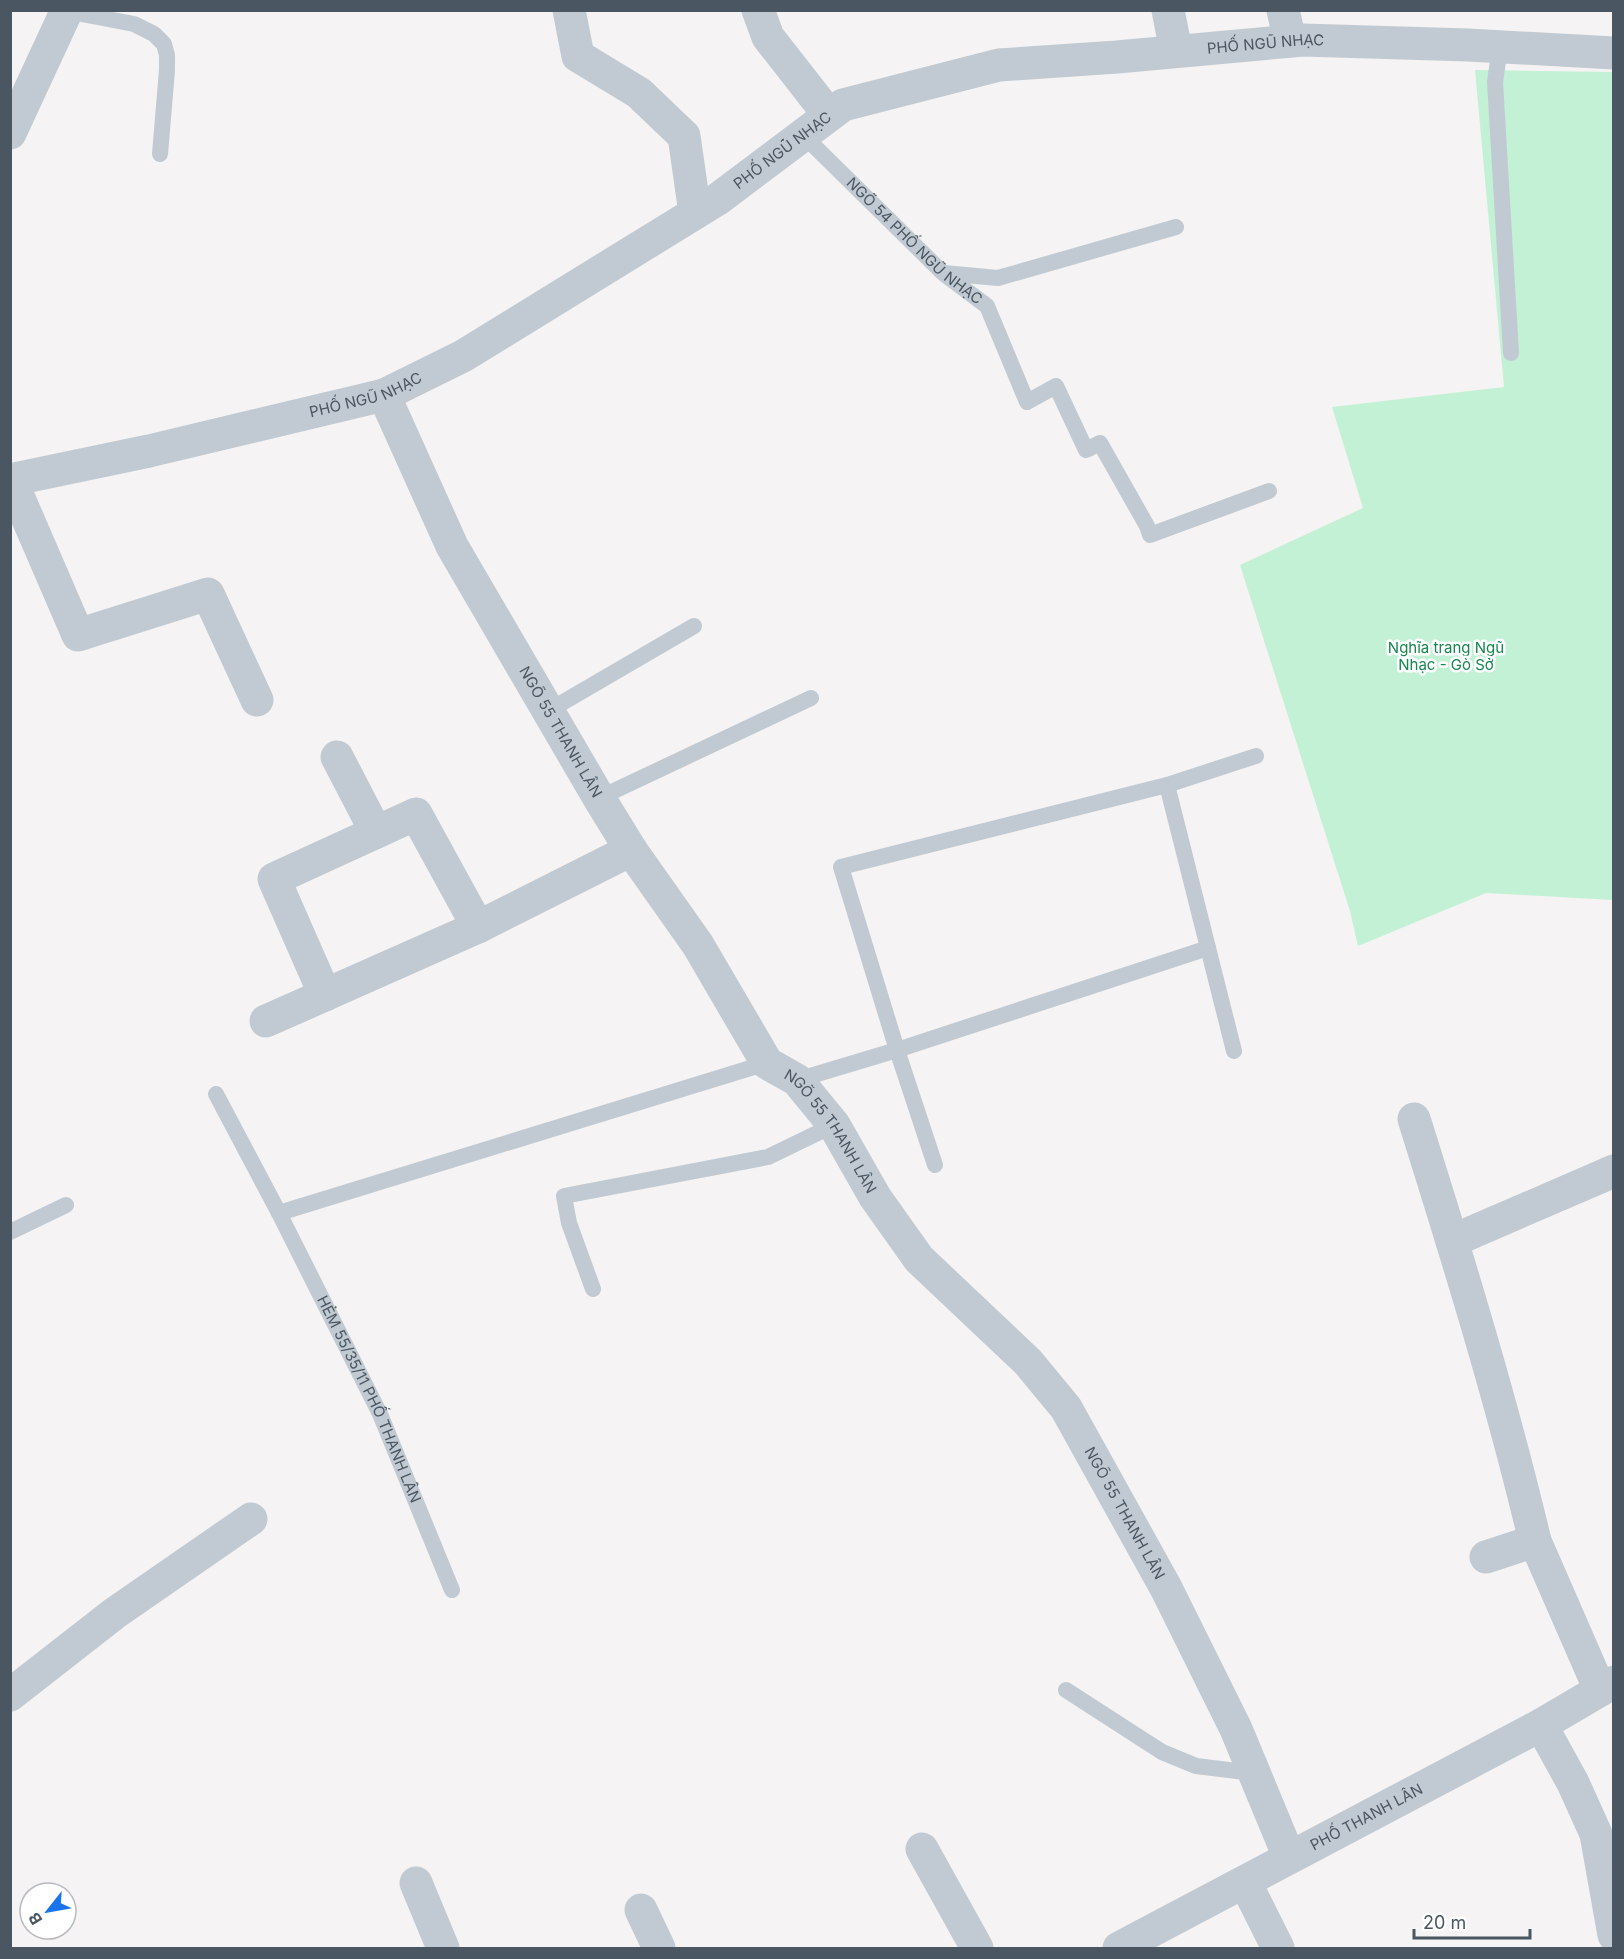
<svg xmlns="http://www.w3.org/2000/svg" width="1624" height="1959" font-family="Inter,sans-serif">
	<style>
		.green { fill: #c3f1d5 }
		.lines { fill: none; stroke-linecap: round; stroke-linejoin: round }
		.service { stroke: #c1cad2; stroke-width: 16 }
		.minor { stroke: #c1cad2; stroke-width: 33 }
		.tertiary { stroke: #c1cad2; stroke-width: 33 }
		.labels { text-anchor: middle; stroke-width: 5; stroke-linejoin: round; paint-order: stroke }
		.street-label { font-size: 15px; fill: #4a5661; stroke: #fff }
		.park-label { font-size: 15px; fill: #17864f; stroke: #fff }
	</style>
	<rect width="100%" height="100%" fill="#f5f3f3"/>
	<path class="green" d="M1475,70L1613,72V900L1486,893L1358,946L1350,911L1240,565L1363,508L1332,407L1504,387Z"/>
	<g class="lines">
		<g class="service">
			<path d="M66,11L134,24L154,34L164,44L167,55V70L160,154"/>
			<path d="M1500,47L1495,82L1511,353"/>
			<path id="s1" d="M803,135L943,273L987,306L1027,402L1056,386L1086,450L1100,443L1147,526L1150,535L1269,491"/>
			<path d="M944,273L998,278L1176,227"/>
			<path d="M548,711L694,626"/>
			<path d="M599,798L811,698"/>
			<path d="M1234,1051L1167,785L1256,756"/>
			<path d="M797,1080L897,1050L1208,948"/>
			<path d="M216,1094L279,1213L767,1063"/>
			<path d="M935,1165L897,1050L841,867L1167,785"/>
			<path id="s2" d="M279,1213L380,1414L452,1590"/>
			<path d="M10,1232L66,1205"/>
			<path d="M593,1289L569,1223L564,1196L768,1157L834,1125"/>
			<path d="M1066,1690L1162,1752L1196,1766L1253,1773"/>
		</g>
		<g class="minor">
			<path d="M569,10L578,56L639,93L684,136L695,213"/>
			<path d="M758,10L768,37L829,115"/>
			<path d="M1168,10L1176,51"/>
			<path d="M1283,10L1290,41"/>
			<path id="s3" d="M384,395L452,546L599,798L631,850L698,945L767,1063L797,1080L834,1125L875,1197L919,1259L1028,1362L1066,1408L1166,1588L1236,1729L1289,1857"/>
			<path id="s4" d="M10,480L149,451L384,395L463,356L718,199L843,105L999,65L1117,57L1303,40L1468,45L1614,53"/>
			<path d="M11,480L78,635L208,594L257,700"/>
			<path d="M337,757L376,832"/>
			<path d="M325,995L274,879L416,814L478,927"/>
			<path d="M266,1021L478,927L631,850"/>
			<path d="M1414,1119C1458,1259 1501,1398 1535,1541"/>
			<path d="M1452,1241L1614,1171"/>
			<path d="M1486,1557L1535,1541L1600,1690"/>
			<path d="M10,1695L115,1613L251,1519"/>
			<path d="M1541,1725L1573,1783L1596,1834L1614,1935"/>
			<path d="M922,1849L977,1948"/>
			<path d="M1245,1882L1278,1948"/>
			<path d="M416,1883L443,1948"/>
			<path d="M641,1910L659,1948"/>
		</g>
		<g class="tertiary">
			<path d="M10,133L67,10"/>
			<path id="s5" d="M1119,1948L1541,1725L1614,1682"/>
		</g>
	</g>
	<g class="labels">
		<g class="street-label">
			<text dy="5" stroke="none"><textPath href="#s4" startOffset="1356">PHỐ NGŨ NHẠC</textPath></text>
			<text dy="5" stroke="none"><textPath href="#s4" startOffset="852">PHỐ NGŨ NHẠC</textPath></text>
			<text dy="5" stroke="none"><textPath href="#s1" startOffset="154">NGÕ 54 PHỐ NGŨ NHẠC</textPath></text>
			<text dy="5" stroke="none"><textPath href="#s4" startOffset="366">PHỐ NGŨ NHẠC</textPath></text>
			<text dy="5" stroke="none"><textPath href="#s3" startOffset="381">NGÕ 55 THANH LÂN</textPath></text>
			<text dy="5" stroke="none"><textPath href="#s3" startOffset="867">NGÕ 55 THANH LÂN</textPath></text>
			<text dy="5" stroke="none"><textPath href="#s2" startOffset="207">HẺM 55/35/11 PHỐ THANH LÂN</textPath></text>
			<text dy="5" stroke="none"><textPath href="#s3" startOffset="1353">NGÕ 55 THANH LÂN</textPath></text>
			<text dy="5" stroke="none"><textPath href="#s5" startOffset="280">PHỐ THANH LÂN</textPath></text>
		</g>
		<g class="park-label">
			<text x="1446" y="653">Nghĩa trang Ngũ<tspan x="1446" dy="17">Nhạc - Gò Sở</tspan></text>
		</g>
	</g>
	<rect width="1624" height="1959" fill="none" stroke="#4a5661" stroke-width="24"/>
	<g transform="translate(48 1911) rotate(239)"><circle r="28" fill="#ffffff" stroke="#b7bbc0" stroke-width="1.5"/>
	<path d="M0-4.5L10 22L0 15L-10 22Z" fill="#1a73e8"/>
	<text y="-9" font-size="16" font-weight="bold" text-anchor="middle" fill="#4a5661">B</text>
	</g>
	<path d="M1414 1929v9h116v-9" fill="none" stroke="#4a5661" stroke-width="3"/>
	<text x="1423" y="1929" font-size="18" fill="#4a5661" stroke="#ffffff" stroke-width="4.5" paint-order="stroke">20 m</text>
</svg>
